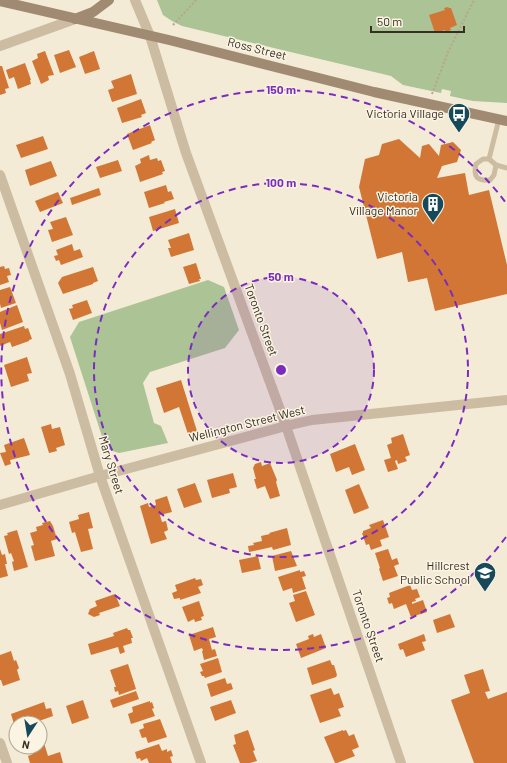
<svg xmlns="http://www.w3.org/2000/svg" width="507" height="763" font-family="Barlow,sans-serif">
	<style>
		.green { fill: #acc395 }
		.building { fill: #d27635 }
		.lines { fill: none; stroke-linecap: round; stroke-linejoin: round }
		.path { stroke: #b8a68b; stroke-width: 2; stroke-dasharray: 2 2; stroke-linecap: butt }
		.service { stroke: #ccbca1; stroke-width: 5 }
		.minor { stroke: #ccbca1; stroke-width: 10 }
		.tertiary { stroke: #ccbca1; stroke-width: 10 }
		.secondary { stroke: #a08b72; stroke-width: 10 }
		.ring { fill: none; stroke: #7b2cbf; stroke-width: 2; stroke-dasharray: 7 5 }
		.labels { text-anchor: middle; stroke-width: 3; stroke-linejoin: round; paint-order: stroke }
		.street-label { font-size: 12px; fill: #362d25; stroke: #fbf4e2 }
		.poi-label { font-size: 12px; fill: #362d25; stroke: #fbf4e2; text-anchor: end }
		.centre { fill: #7b2cbf; stroke: #fbf4e2; stroke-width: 2 }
		.ring-label { font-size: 12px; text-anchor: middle; font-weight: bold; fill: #7b2cbf; stroke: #fbf4e2; stroke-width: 3; stroke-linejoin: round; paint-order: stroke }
	</style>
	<rect width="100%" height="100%" fill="#f3ebd6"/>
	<path class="green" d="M157,0H507V103L473,101L450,96L451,91L442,89L441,93L403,85L391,76L182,26L172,21L163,15Z
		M208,280L224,287L239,330L225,348L150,372L143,383L154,423L161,426L168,443L119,453L106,449L70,337L79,322Z"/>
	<path class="building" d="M448,7L449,8H451L457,25L450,28L451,30L446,32L445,30L435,33L429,15L445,10L444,8Z
		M69,50L76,67L60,73L54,55Z
		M45,51L54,75L48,76L49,80L41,84L32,61L38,58L37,54Z
		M94,51L100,69L85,74L79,57Z
		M25,63L31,80H30L31,84L18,89L14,77L9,79L6,70Z
		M0,66H2L9,88L5,89L6,93L0,95Z
		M131,74L137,94L112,102L108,90L114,88L111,81Z
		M141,99L146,113L141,115L142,117L122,123L117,108Z
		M150,125L155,140L151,142L152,143L133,150L127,134Z
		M43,136L48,149L21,158L16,145Z
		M399,139L420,158L422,146L429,144L439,156L441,145L453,142L461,150L457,162L442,166L437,178L465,173L469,195L489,190L507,265V294L435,311L427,278L408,282L402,252L377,259L359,187L365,159L379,155L382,144Z
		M149,155L150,160L157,158L158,161L161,160L165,171L162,172L163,174L140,182L135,166L141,163L140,159Z
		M118,160L122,171L100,178L96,167Z
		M51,161L57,176L30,186L25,170Z
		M166,185L168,192L171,191L174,199L164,202L165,203L149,208L144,192Z
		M99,188L101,195L72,205L70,198Z
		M58,192L63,203L40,212L35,201Z
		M175,209L179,223L153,231L149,217Z
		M66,217L73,235L52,242L48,230L53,229L50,222Z
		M189,233L194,250L171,257L168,248H171L168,240Z
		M72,244L74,251L80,249L83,257L61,265L59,260L56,261L54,256L58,255L56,250Z
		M196,263L201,279H199L200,281L189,284L183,267Z
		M4,266L5,269L9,268L11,275L7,276L9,282L0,285V267Z
		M93,267L98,281L93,283V284L63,294L58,283L62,277Z
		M10,287L16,303L1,308L0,304V290Z
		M87,300L92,313L73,320L69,309L73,308L72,305Z
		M17,305L23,322L2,330L0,323V312Z
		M24,326L25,329L28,328L32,339L29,340V341L12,347L10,342L0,346V334Z
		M27,357L32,373L27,374L29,381L11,387L4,365Z
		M181,380L197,431L188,434L179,407L164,413L156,388Z
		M51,424L52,429L60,427L65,445L56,448L57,451L49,453L41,427Z
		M403,434L410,455L405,457L407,461L398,464L397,460L395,461L398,469L388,472L384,460L391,458L387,445L392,443L391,438Z
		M24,438L30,455L10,460L11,464L5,466L0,453L6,452L4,445Z
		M355,444L365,470L352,475L349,467L336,472L330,454Z
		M261,462L262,466L270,463L277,480L276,482L280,496L270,499L265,486L257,489L254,479H256L253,468L255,464Z
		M233,473L237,487L229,489L230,493L212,498L207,480Z
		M195,483L202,502L184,508L177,489Z
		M359,484L369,508L354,514L345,490Z
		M167,496L172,512L160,515L162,522L166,521L168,530L164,532L167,539L151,544L140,506L148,503L149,507L156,505L155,500Z
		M89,512L93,528L88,529L93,549L81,552L75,532L72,533L69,522L79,519L78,515Z
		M383,520L389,537L380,540L382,546L371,550L369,544L366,545L362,533H363V531L371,528L369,525Z
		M50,521L53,526L57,539L51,541L55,556L35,561L31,546L34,545L30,533L37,531L36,527L43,525L42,523Z
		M287,528L291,545L273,550L272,547L249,552L248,546L254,545L253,543L262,541L261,536L270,534L269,533Z
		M17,530L28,567L14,571L12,562L14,561L11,553L9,554L4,536L8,535L7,533Z
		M0,549L2,555L5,554L7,564H5L8,576L0,578Z
		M388,549L392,560L397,558L399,564L394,566L398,576L383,581L379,569L380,568L375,553Z
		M291,551L297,566L275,571L272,556Z
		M258,556L261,569L242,573L239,560Z
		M300,570V572L304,571L306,576L302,577L306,589L293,593L292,588L283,591L278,577Z
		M195,578L196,580L201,579L203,585L198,587L201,593L180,600V598L174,599L172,593L177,591L175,585Z
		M410,585L412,590L417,589L420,597L415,599L416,601L412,602V604L423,600L427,612L411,617L406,604L394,609L392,603L389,604L387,598L390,597L389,593Z
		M306,591L315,615L296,622L289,603L295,601L293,595Z
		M115,594L120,606L99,613L100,615L94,617L88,614L90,609L97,606L95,601Z
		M199,601L204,616L201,617L202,620L195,622L194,619L188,622L182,607Z
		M450,614L455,627L437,633L433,620Z
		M213,627L216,637L209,639L212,650L215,649L217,656L204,660L202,651H203L202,648L194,651L189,635Z
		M127,628L128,630H130L133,638H131L132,643L123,646L125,652L120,654L118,647L91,655L88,644L114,636L113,633Z
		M313,634L314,637L321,634L326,648L301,658L296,644L309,639L308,636Z
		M424,634L426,641L422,642L425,650L406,657L403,649L400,650L398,644Z
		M11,651L14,661L16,660L19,668L17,670L20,680L3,686L1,680H0V655Z
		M218,658L222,672L205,678L204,676H202L200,672L203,671L200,664Z
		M330,660L332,665H334L337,675L336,677L312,685L307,668Z
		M128,664L136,689L119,695L118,691L115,692L114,687H116L110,670Z
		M483,669L490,691L485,692L488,699L507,692V763H474L451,700L470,693L464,675Z
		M225,678L227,684L231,683L233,689L211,697L207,684Z
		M331,688L334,695L339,693L344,707L338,709L341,716L320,723L310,695Z
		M136,691L139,699L113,708L110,700Z
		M83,700L89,718L72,724L66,706Z
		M231,700L236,713L215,721L210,707Z
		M150,701V703L152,702L154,708L152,709L155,716L131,724L128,714L133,712L132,707Z
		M44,702L46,709L51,708L53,716L39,721L40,723H19V722L14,724L11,714Z
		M160,719L167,737L148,743L146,737L142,738L139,730L144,728L143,724Z
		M248,730L255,750L253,751L257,761L250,763H240L233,745L236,744L234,735Z
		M343,730V731L346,730L349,736L354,734L359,747L352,750L355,756L337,763H335L324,737Z
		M44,743L48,756L60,752L63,763H30L28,756L33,754L31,748L40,747V744Z
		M159,744L162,751L167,749V752L171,750L173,756L170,757L172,763H149L147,758L141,761L140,758L137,759L135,752Z"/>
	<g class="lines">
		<path class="path" d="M173,25L196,0
			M432,94L448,52L474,0"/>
		<path class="service" d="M499,119L489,159L496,165L507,168
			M489,159H483L476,164C473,177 477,181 490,180L494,175L496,165"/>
		<path class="minor" d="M135,0L150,36L186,153L286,426L401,763
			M0,46L75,19
			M0,175L70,374L100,476L201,763
			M0,743L7,763"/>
		<path class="tertiary" d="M0,505L100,476L286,426L312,420L507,400"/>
		<path class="secondary" d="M0,1L169,40L374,92L507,121
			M75,19L93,12L109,0"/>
	</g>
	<circle cx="281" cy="370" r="93" fill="#7b2cbf" fill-opacity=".12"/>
	<g class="ring">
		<circle cx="281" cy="370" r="93"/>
		<circle cx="281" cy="370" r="187"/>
		<path d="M506 537A280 280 0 1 1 506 203"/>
	</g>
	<defs>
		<g id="bus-pin" transform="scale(1.15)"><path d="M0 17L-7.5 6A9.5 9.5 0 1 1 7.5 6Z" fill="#164a5b" stroke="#fbf4e2"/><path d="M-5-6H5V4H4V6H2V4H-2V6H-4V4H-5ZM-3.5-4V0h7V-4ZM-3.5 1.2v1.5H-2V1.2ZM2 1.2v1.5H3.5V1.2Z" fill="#fff"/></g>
		<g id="building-pin" transform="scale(1.15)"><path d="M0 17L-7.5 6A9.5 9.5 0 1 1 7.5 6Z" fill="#164a5b" stroke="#fbf4e2"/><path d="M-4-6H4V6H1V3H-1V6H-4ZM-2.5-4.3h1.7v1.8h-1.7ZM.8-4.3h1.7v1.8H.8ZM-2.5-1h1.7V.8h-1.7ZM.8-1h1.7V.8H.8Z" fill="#fff"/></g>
		<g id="school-pin" transform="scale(1.15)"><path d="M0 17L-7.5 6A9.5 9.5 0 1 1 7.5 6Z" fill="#164a5b" stroke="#fbf4e2"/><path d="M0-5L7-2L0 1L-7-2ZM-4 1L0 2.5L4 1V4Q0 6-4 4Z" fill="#fff"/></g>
	</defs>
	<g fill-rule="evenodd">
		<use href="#bus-pin" x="459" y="114"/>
		<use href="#building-pin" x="433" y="204"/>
		<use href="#school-pin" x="485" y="573"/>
	</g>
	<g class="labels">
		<g class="street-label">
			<text transform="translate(257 49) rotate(14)" y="4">Ross Street</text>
			<text transform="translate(261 320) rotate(70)" y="4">Toronto Street</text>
			<text transform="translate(247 424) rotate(-14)" y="4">Wellington Street West</text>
			<text transform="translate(111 465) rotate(73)" y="4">Mary Street</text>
			<text transform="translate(368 626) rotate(71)" y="4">Toronto Street</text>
		</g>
		<g class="poi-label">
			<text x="444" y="118">Victoria Village</text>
			<text x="418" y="201">Victoria<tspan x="418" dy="14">Village Manor</tspan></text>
			<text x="470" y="570">Hillcrest<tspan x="470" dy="14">Public School</tspan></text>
		</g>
	</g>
	<circle cx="281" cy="370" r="6" class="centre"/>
	<g class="ring-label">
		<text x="281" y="94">150 m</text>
		<text x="281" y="187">100 m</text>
		<text x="281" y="281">50 m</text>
	</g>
	<g transform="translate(28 735) rotate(192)"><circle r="19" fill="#fbf4e2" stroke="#aca496"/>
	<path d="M0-3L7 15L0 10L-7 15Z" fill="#164a5b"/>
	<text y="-6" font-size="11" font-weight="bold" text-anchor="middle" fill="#362d25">N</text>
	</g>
	<path d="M371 26v6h93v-6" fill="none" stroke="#362d25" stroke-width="2"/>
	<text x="377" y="26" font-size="12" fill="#362d25" stroke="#fbf4e2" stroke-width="3" paint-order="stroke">50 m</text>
</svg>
